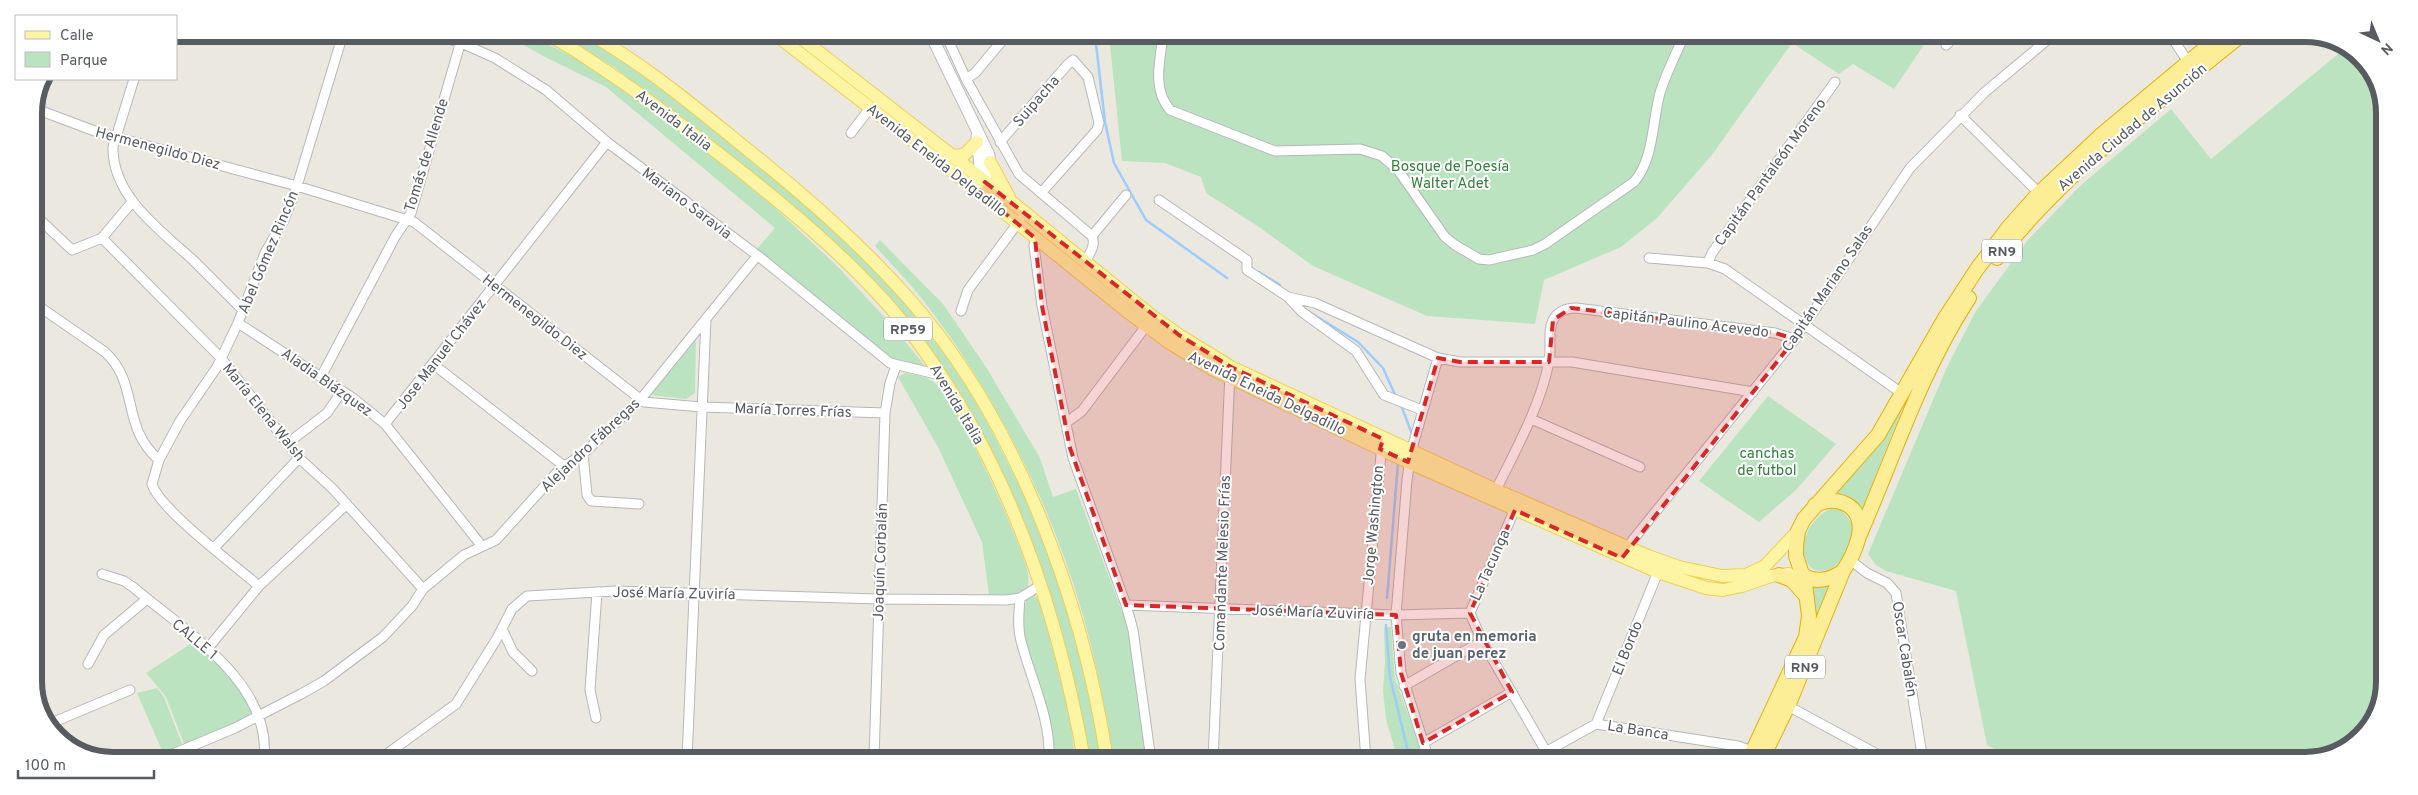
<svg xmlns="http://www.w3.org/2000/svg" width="2418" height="795" font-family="Overpass,sans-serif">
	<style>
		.green { fill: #bbe3bf }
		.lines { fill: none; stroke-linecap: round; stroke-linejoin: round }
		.stream { stroke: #9eccfc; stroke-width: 2.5 }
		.minor-casing { stroke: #b5b7bc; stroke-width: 11 }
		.secondary-casing { stroke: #b5b8be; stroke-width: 13 }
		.primary-casing { stroke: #edcf56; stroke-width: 14 }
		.trunk-casing { stroke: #e4b006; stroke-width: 16 }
		.minor { stroke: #fff; stroke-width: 9 }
		.secondary { stroke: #fff; stroke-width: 11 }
		.primary { stroke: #fdf5a3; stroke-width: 12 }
		.trunk { stroke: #fcee96; stroke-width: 14 }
		.marked { fill: #d62828; fill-opacity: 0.2; stroke: #d62828; stroke-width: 4; stroke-dasharray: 10 6; stroke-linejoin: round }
		.worship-dot { fill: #6b7280; stroke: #fff; stroke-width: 2 }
		.labels { text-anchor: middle; stroke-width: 4; stroke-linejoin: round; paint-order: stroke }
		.shield { fill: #fff; stroke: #8a8c90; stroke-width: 1 }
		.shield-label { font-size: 14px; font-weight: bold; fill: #585b60 }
		.street-label { font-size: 15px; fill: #585b60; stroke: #fff }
		.park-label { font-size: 15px; fill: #36813f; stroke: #fff }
		.worship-label { font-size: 15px; font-weight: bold; fill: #5b616d; stroke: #fff; text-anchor: start }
		.rim { fill: none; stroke: #585b60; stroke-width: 6 }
	</style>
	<rect width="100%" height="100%" fill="#ebe9df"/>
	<path class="green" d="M505,34H528L585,63L687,136L773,206L837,266L889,322L925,366L895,360L756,250L775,228L606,87L543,56Z
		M556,34H581L641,72L799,196L888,280L956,367L988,424L1022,491L1055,571L1074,629L1102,760H1090L1065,645L1038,558L1009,489L926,345L699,132L614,67Z
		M1109,35L1930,36L1894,89L1853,64L1839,74L1792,43L1711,156L1657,218L1621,247L1544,280L1535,324L1427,316L1313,266L1259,227L1206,193L1201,177L1165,163L1122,161Z
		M2344,49L2368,65L2384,108L2381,702L2353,745L2305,761H2019L1987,745L1956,591L1886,571L1876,565L1868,554L1947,367L1976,311L2028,240L2081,185L2171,109L2211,159Z
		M880,240L943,304L986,367L1040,458L1053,497L1076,489L1124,617L1135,655L1147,760H1114C1105,710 1096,660 1082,612C1050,501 993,390 923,300C908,281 891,264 875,246Z
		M1990,257C1969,291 1945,323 1927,358C1900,409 1880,463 1861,517L1831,494Z
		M696,340L695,393L686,399L651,395Z
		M905,373C915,375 926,376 934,382C957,399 1021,542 1028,573C1029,577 1028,583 1028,588L1015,594L989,595L982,542L938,447L898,377Z
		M1768,396L1836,444L1796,490L1759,522L1699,481Z
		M1835,507C1884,532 1820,599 1805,558C1798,537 1816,513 1835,507Z
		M1834,582L1803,653L1806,586Z
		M1035,596L1040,601L1070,717L1075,760H1052C1062,710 1010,646 1027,598Z
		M1384,627H1391L1395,679L1425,760H1398L1386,719L1383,691L1385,663Z
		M195,641C207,651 249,693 251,707C252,711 250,715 248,718L185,746L166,697L146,673Z
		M157,688L164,697L182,744L163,753L137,693Z"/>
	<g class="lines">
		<path class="stream" d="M1095,35L1105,122L1114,163L1146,220L1227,278
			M1259,272L1280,285
			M1308,311L1358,342L1383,368L1396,397
			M1401,405L1412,434
			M1387,598L1398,463
			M1386,625L1390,677L1410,760"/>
		<g class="minor-casing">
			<path id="minor" d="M429,34L459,42L495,58L546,90L607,142L762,259L890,363L940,375
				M946,35L966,79L1019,174L1092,236
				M1163,35C1160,61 1152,89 1170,110L1275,151L1360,149L1382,156L1398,170L1445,237L1455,245L1479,259L1489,260L1533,250L1545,244L1634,182C1654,159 1652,122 1660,93C1666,73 1676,54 1684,36
				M2171,36L2188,62
				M1946,45L1955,36
				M134,79L113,147C112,196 160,230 193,260C209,276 225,292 242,309
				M966,79L975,73L1007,35
				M36,109L100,133L297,186L414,222L644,402L701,407L885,413
				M1960,115L2039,193
				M851,133L870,108
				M1000,142L1068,64L1073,60L1088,77L1099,123L1097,130L1041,193
				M1159,200L1247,260V270L1288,297L1315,303L1438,358L1460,362H1572L1753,392
				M34,214L72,250L102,238L132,202
				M102,238L221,358L299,458L333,489L423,589
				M1035,238L1034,246L1042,306L1073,458L1126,605L1133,630L1151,760
				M1649,258L1708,263L1725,269L1903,394
				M1085,262C1090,253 1096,245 1092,236L1126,195
				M1708,263L1712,253L1835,82
				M1288,297L1302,312L1356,351L1384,395L1422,410
				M34,303L105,352C140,384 120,426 159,460
				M961,311L968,290L1020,220
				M238,323L353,398L385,424L481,545
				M433,364L564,466
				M321,377L395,237L411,213L463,34
				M1531,419L1640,467
				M1067,422L1082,411L1146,326
				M385,424L607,142
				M288,443L327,413L342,391
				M583,454L587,495L591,501L639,504
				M1496,490C1516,449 1540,407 1549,362C1552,348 1547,332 1553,320C1558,311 1567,308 1576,308L1775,333L1795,339
				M1517,504L1470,613L1482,641L1551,760
				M214,548L299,458
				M1626,552L1632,541L1795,339L1910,168L1985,92L2052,36
				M1850,560L1867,573L1887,583L1896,593L1923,761
				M102,574L124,581L133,587C183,630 272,682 264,759
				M259,586C236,566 159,509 152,484L159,460L180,421L217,367L238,323L265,253L284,220L297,186L343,34
				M1020,598C1019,612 1017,627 1021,641C1031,680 1051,718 1049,760
				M1126,605L1396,615L1470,613
				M502,629L513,652L532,671
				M209,647L259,586L347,504
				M88,664L104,635L147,599
				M1404,686L1482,641
				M1788,706L1890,761
				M596,718L590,690L597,592
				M49,724L130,690
				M1596,724L1658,572
				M1423,743L1512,692
				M161,759L235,728L301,694L324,681L383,637L412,606L423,589L464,555L496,540L560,469L583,454L640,400L757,256
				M380,759L456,704L496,640L512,609L527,596L616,591L879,599L1006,600L1020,598L1041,585
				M687,759L706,319
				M874,759L885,413L890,383L896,366
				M1213,760L1230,372
				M1366,760L1360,679L1382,444
				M1429,760L1401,673L1396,615L1407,480L1411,452L1438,358
				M1531,760L1596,724L1738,746L1752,751"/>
		</g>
		<g class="secondary-casing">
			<path id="secondary" d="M931,35L989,155V169L982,188
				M974,182L980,166L977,136"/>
		</g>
		<g class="primary-casing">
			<path id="primary" d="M545,34C562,41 578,52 594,63C631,87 666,113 701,140C774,196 864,268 918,342C1008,465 1058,611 1084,760
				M590,34C645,65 695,107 743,146C803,194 860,243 910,300C1017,421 1083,602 1107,760
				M776,35L979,192L1129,313L1168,342L1212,369L1410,463L1658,572L1706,588L1723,590L1742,586L1771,576L1789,574
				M797,35L1013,203L1152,316L1179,335L1231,367L1496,490L1648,556L1679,567L1722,576L1746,575L1765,566L1798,531
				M951,156L964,155L977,142
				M990,162L1009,197"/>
		</g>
		<g class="trunk-casing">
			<path id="trunk" d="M1997,258C2065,171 2155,105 2240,36
				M1815,505C1839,494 1864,506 1859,536C1856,548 1850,561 1843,571C1831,580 1814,584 1802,574L1796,556V546L1798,531L1804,519L1878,435L1945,318L1977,269L2008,228L2039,193L2100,136L2220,36
				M1860,534C1895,454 1921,371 1969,298
				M1779,575L1792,580L1807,597
				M1748,761L1806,637L1809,616L1804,576
				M1761,761L1788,706L1843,571"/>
		</g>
		<use href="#minor" class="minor"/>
		<use href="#secondary" class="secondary"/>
		<use href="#primary" class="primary"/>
		<use href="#trunk" class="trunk"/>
	</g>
	<path class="marked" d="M985,182L1179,335L1231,367L1383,439L1380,449L1408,462L1438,358L1460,362H1549L1553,320L1571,308L1775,333L1795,339L1622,558L1515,510L1470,613L1512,692L1423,743L1401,673L1396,615L1126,605L1070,448L1042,306L1035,238L979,192Z"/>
	<circle class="worship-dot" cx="1402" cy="645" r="5"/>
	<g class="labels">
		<g class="shield">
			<rect x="1982" y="239.5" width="40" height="23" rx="4"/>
			<rect x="884" y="317.5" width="48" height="23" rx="4"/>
			<rect x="1785" y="655.5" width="40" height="23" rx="4"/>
		</g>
		<g class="shield-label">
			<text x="2002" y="256">RN9</text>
			<text x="908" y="334">RP59</text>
			<text x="1805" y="672">RN9</text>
		</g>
		<g class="street-label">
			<text transform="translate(1036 101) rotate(-49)" y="5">Suipacha</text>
			<text transform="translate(674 120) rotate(37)" y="5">Avenida Italia</text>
			<text transform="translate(2132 127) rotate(-40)" y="5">Avenida Ciudad de Asunción</text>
			<text transform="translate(158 148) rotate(15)" y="5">Hermenegildo Diez</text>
			<text transform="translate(426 155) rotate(-73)" y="5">Tomás de Allende</text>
			<text transform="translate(937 160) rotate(38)" y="5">Avenida Eneida Delgadillo</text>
			<text transform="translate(1770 172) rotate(-54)" y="5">Capitán Pantaleón Moreno</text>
			<text transform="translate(687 203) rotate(37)" y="5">Mariano Saravia</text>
			<text transform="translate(268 252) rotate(-67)" y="5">Abel Gómez Rincón</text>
			<text transform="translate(1827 288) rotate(-56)" y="5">Capitán Mariano Salas</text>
			<text transform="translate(535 317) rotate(38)" y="5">Hermenegildo Diez</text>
			<text transform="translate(1686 322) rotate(7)" y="5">Capitán Paulino Acevedo</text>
			<text transform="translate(441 354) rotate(-52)" y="5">Jose Manuel Chávez</text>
			<text transform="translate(327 382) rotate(35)" y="5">Aladia Blázquez</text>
			<text transform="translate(1267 393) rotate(26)" y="5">Avenida Eneida Delgadillo</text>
			<text transform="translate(957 404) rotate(59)" y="5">Avenida Italia</text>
			<text transform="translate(793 410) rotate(2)" y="5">María Torres Frías</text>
			<text transform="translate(264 412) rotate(51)" y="5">María Elena Walsh</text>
			<text transform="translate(590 445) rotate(-43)" y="5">Alejandro Fábregas</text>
			<text transform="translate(1373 525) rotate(-85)" y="5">Jorge Washington</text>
			<text transform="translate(880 562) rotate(-88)" y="5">Joaquín Corbalán</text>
			<text transform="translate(1222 563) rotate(-88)" y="5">Comandante Melesio Frías</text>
			<text transform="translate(1490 565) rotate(-66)" y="5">La Tacunga</text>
			<text transform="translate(674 593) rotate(1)" y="5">José María Zuviría</text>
			<text transform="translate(1313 612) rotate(2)" y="5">José María Zuviría</text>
			<text transform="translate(195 639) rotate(40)" y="5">CALLE 1</text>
			<text transform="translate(1627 648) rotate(-68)" y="5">El Bordo</text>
			<text transform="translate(1905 649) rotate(81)" y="5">Oscar Cabalén</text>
			<text transform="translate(1638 730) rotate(9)" y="5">La Banca</text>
		</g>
		<g class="park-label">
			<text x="1450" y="171">Bosque de Poesía<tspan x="1450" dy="17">Walter Adet</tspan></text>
			<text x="1767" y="458">canchas<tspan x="1767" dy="17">de futbol</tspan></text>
		</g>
		<g class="worship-label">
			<text x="1412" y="641">gruta en memoria<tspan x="1412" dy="17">de juan perez</tspan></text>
		</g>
	</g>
	<path d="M0 0H2418V795H0ZM113 42H2305A71 71 0 0 1 2376 113V681A71 71 0 0 1 2305 752H113A71 71 0 0 1 42 681V113A71 71 0 0 1 113 42Z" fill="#fff" fill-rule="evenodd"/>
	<path class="rim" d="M113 42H2305A71 71 0 0 1 2376 113V681A71 71 0 0 1 2305 752H113A71 71 0 0 1 42 681V113A71 71 0 0 1 113 42Z"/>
	<rect x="15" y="15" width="162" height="65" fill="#ffffff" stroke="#bcbdbf"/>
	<rect x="25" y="31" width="25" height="8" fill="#fdf5a3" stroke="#bcbdbf"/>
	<text x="60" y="40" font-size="15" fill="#585b60">Calle</text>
	<rect x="25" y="52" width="25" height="15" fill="#bbe3bf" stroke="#bcbdbf"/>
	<text x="60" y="65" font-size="15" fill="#585b60">Parque</text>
	<g transform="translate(2378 40) rotate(136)" stroke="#ffffff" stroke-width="4" paint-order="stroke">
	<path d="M0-4L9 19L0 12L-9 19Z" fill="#585b60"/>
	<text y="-8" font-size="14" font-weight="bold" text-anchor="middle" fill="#585b60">N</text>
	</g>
	<path d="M18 770v8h136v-8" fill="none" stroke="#585b60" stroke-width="2.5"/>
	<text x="25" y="770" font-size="15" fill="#585b60" stroke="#ffffff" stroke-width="4" paint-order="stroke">100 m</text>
</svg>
